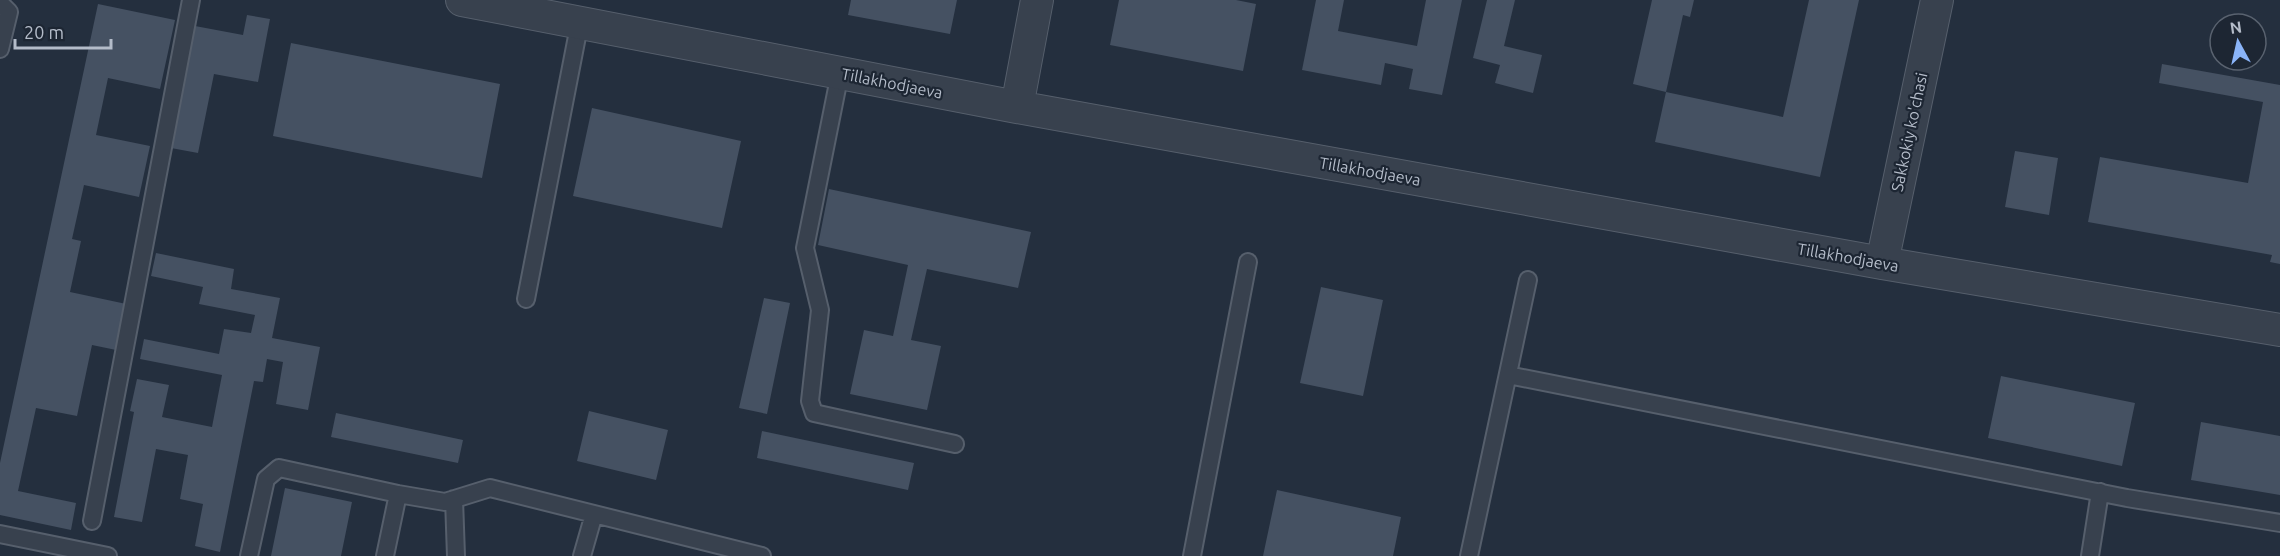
<svg xmlns="http://www.w3.org/2000/svg" width="2280" height="556" font-family="Ubuntu,sans-serif">
	<style>
		.building { fill: #455162 }
		.lines { fill: none; stroke-linecap: round; stroke-linejoin: round }
		.lane-casing { stroke: #565f6c; stroke-width: 20 }
		.street-casing { stroke: #565f6c; stroke-width: 34 }
		.lane { stroke: #38414e; stroke-width: 16 }
		.street { stroke: #38414e; stroke-width: 32 }
		.labels { text-anchor: middle; stroke-width: 4.5; stroke-linejoin: round; paint-order: stroke }
		.street-label { font-size: 16px; fill: #b4bcc9; stroke: #1d2633 }
	</style>
	<rect width="100%" height="100%" fill="#242f3e"/>
	<path class="building" d="M851,0H957L950,34L848,15Z
		M1119,0H1236L1256,4L1243,71L1110,45Z
		M1316,0H1344L1338,31L1417,46L1426,0H1462L1442,95L1409,89L1413,69L1385,63L1381,85L1302,70Z
		M1487,0H1515L1504,46L1542,55L1533,93L1495,83L1500,65L1473,58Z
		M1652,0H1694L1690,17L1683,15L1666,92L1633,84Z
		M1809,0H1859L1820,177L1655,142L1666,92L1783,117Z
		M98,4L175,20L160,89L108,78L96,135L150,146L139,197L84,185L72,239L81,241L70,292L131,305L121,351L92,345L77,416L36,408L18,491L76,503L71,530L0,515V463Z
		M247,15L270,19L258,82L214,74L198,153L171,148L195,26L243,35Z
		M291,43L500,84L482,178L273,136Z
		M2162,64L2280,85V264L2270,262L2272,255L2088,222L2100,157L2248,183L2263,102L2159,83Z
		M592,108L741,141L722,228L573,196Z
		M2015,151L2058,158L2049,215L2005,207Z
		M829,189L1031,232L1018,288L927,269L911,340L941,346L927,410L850,394L864,330L893,336L908,265L818,245Z
		M156,253L234,269L231,289L280,298L272,338L320,347L308,410L276,404L283,362L267,359L263,382L254,381L220,552L195,546L203,504L180,499L188,455L156,449L142,522L114,517L134,412L130,411L137,379L169,385L162,417L212,427L222,375L140,359L144,339L219,354L224,329L251,333L255,315L199,304L203,287L151,276Z
		M1321,287L1383,300L1363,396L1300,383Z
		M764,298L790,303L767,414L739,408Z
		M2001,376L2135,403L2122,466L1988,438Z
		M589,411L668,430L656,480L577,461Z
		M336,413L463,440L458,463L331,437Z
		M2201,422L2280,436V495L2191,480Z
		M762,431L914,463L908,490L757,458Z
		M285,488L352,502L341,556H271Z
		M1277,490L1401,517L1393,556H1263Z"/>
	<g class="lines">
		<g class="lane-casing">
			<path id="lane" d="M0,3L9,12L0,49
				M840,73L805,248L820,310L810,401L814,413L955,444
				M526,299L580,21
				M1508,375L2127,498L2280,523
				M454,499L456,556
				M92,521L191,0
				M0,534L108,556
				M249,556L266,479L279,468L398,494L445,502L490,488L762,556
				M385,556L398,494
				M582,556L594,514
				M1192,556L1248,262
				M1469,556L1528,280
				M2090,556L2100,492"/>
		</g>
		<g class="street-casing">
			<path id="street" d="M462,0L1017,107L1882,263L2280,330
				M1017,107L1037,0
				M1882,263L1937,0"/>
		</g>
		<use href="#lane" class="lane"/>
		<use href="#street" class="street"/>
	</g>
	<g class="labels">
		<g class="street-label">
			<text transform="translate(892 83) rotate(11)" y="6">Tillakhodjaeva</text>
			<text transform="translate(1909 132) rotate(-78)" y="6">Sakkokiy ko'chasi</text>
			<text transform="translate(1370 171) rotate(10)" y="6">Tillakhodjaeva</text>
			<text transform="translate(1848 257) rotate(10)" y="6">Tillakhodjaeva</text>
		</g>
	</g>
	<g transform="translate(2238 42) rotate(352)"><circle r="28" fill="#1d2633" stroke="#59626f" stroke-width="1.5"/>
	<path d="M0-4.5L10 22L0 15L-10 22Z" fill="#8ab4f8"/>
	<text y="-9" font-size="16" font-weight="bold" text-anchor="middle" fill="#b4bcc9">N</text>
	</g>
	<path d="M15 39v9h96v-9" fill="none" stroke="#b4bcc9" stroke-width="3"/>
	<text x="24" y="39" font-size="18" fill="#b4bcc9" stroke="#1d2633" stroke-width="4.5" paint-order="stroke">20 m</text>
</svg>
